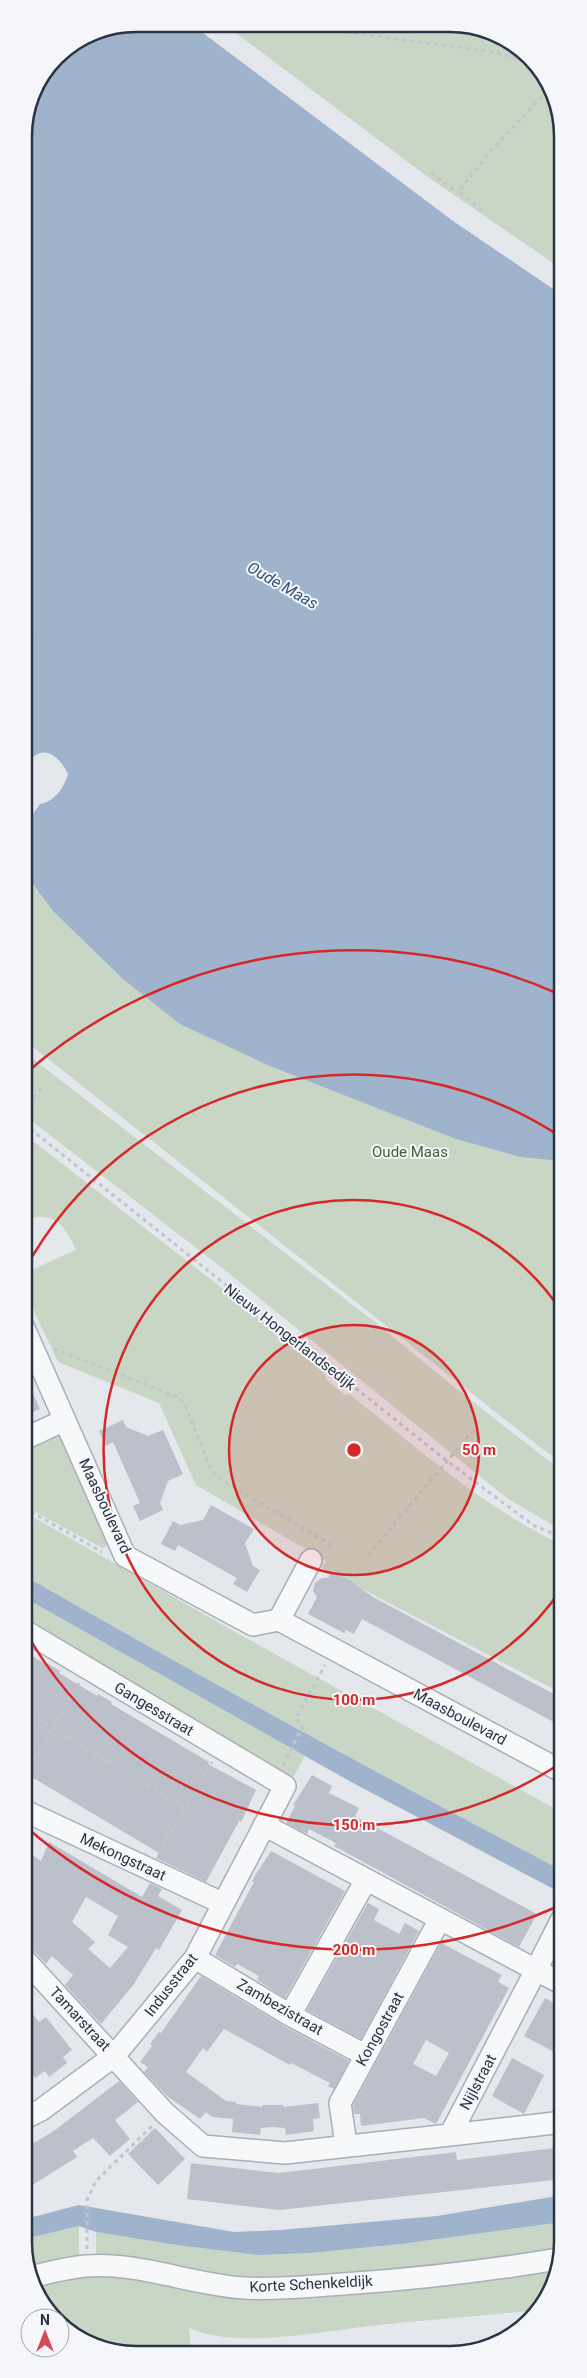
<svg xmlns="http://www.w3.org/2000/svg" width="587" height="2378" font-family="Roboto,sans-serif">
	<style>
		.green { fill: #c9d6c5 }
		.water { fill: #9fb4cc }
		.building { fill: #bbc0ca; fill-rule: evenodd }
		.lines { fill: none; stroke-linecap: round; stroke-linejoin: round }
		.minor-casing { stroke: #a9aeb7; stroke-width: 24 }
		.path { stroke: #c2c5cb; stroke-width: 3; stroke-dasharray: 4 4; stroke-linecap: butt }
		.minor { stroke: #f7f8fa; stroke-width: 21 }
		.ring { fill: none; stroke: #d62828; stroke-width: 2.5 }
		.labels { text-anchor: middle; stroke-width: 4; stroke-linejoin: round; paint-order: stroke }
		.park-label { font-size: 15px; fill: #3f6138; stroke: #f4f6f9 }
		.street-label { font-size: 15px; fill: #2b3445; stroke: #f4f6f9 }
		.water-label { font-size: 16px; font-style: italic; fill: #34527a; stroke: #f4f6f9 }
		.rim { fill: none; stroke: #2b3445; stroke-width: 2.5 }
		.centre { fill: #d62828; stroke: #f4f6f9; stroke-width: 2.5 }
		.ring-label { font-size: 15px; text-anchor: middle; font-weight: bold; fill: #d62828; stroke: #f4f6f9; stroke-width: 4; stroke-linejoin: round; paint-order: stroke }
	</style>
	<rect width="100%" height="100%" fill="#e4e7ec"/>
	<path class="green" d="M224,24L472,26L530,57L562,122V269L432,180Z
		M58,802L563,1063V1462L545,1451L24,1040V833L47,803Z
		M24,1052L380,1326L454,1387L563,1472V1531L508,1499L226,1271L24,1115Z
		M24,1134L250,1310L324,1373L327,1380L345,1395L349,1394C417,1447 484,1509 563,1545V1694L322,1568L326,1561L196,1485L159,1403L58,1362L28,1298L24,1284H32L27,1272L76,1250C66,1227 53,1208 24,1221Z
		M58,1437L60,1438L109,1545L102,1548L24,1506V1452Z
		M24,1512L244,1637L563,1813V1871C382,1776 202,1678 25,1576Z
		M25,1598L305,1756L291,1781L25,1621Z
		M563,2222V2248L560,2256L259,2284L96,2260V2232L176,2245L258,2255L311,2253L401,2244Z
		M79,2226V2261L33,2272L25,2256V2239Z
		M555,2266L538,2310C482,2316 426,2320 370,2326C319,2332 236,2349 189,2328L191,2352H115L60,2323V2318H55L37,2281L87,2271L199,2290Z"/>
	<path class="water" d="M137,24H191L453,221L562,295L563,1161L521,1157L456,1139L270,1066L180,1024L123,979L53,911L24,872V827L40,804C55,802 64,787 68,774C63,763 50,746 36,755C32,757 28,763 24,767V130L32,93L57,57L94,32Z
		M25,1576C202,1678 382,1776 563,1871V1894L353,1783L25,1598Z
		M563,2195V2222L401,2244L311,2253L258,2255L176,2245L96,2232L79,2226L25,2239V2219L79,2205L234,2232L280,2230L437,2216Z"/>
	<path class="building" d="M24,1374L40,1409L24,1416Z
		M123,1420L126,1427L148,1436L163,1430L183,1474L168,1481L160,1503L163,1510L140,1521L133,1506L140,1503L113,1442L106,1446L99,1431Z
		M211,1505L254,1529L245,1543L253,1566L260,1570L247,1592L233,1584L237,1578L178,1545L175,1551L161,1544L173,1521L180,1525L203,1520Z
		M331,1572L349,1580L373,1597L563,1699V1727L362,1619L354,1634L346,1630L344,1633L308,1614L317,1597L313,1591L315,1583L322,1578H328Z
		M25,1652L46,1664L47,1663L60,1671L59,1673L97,1696L98,1694L112,1702L111,1704L209,1762L208,1764L256,1790L241,1822L239,1821L206,1882L156,1858L159,1853L25,1773V1739L30,1730L26,1723L32,1714L25,1710Z
		M312,1775L332,1786L329,1793L359,1808L355,1816L537,1914L519,1947L334,1846L336,1843L309,1829L307,1834L286,1823L295,1806L293,1805Z
		M49,1842L142,1897L150,1883L162,1889L158,1896L182,1910L159,1950L156,1948L134,1984L101,2024L65,1985L73,1975L52,1956L46,1964L34,1951L25,1948V1849L41,1861ZM86,1897L118,1916L108,1935L128,1947L110,1968L88,1949L95,1942L72,1922Z
		M271,1851L345,1891L285,1998L257,1980L259,1976L237,1964L235,1967L215,1955L254,1882L252,1881L256,1874Z
		M368,1903L379,1909L374,1920L399,1934L405,1923L419,1931L361,2039L307,2010Z
		M441,1943L502,1975L498,1982L509,1988L436,2124L424,2118L361,2126L360,2114H354L353,2105ZM426,2040L449,2053L436,2076L413,2064Z
		M201,1976L284,2026L349,2061L334,2089L328,2086L330,2083L291,2063L290,2065L224,2029L207,2052L203,2048L186,2072L226,2101L236,2102V2104L262,2107V2105H283L284,2107L318,2103L320,2118L313,2119L314,2131L286,2135L285,2128L273,2127L261,2128L260,2135L232,2132L233,2119L212,2117L206,2112L200,2119L167,2096L144,2072L148,2067L140,2062L152,2046L150,2044L159,2032L161,2033Z
		M545,1998L563,2008V2041L556,2053L524,2036Z
		M25,2004L39,2022L46,2017L72,2050L63,2057L67,2063L49,2077L45,2071L35,2078L25,2064Z
		M512,2058L544,2075L524,2114L492,2096Z
		M119,2081L138,2102L115,2120L130,2139L110,2156L93,2138L73,2151L77,2157L31,2186L25,2174V2148L54,2131Z
		M155,2128L185,2159L158,2185L128,2154Z
		M563,2147V2179L279,2210L187,2199L191,2163L279,2173L456,2152L457,2160Z"/>
	<g class="lines">
		<g class="minor-casing">
			<path id="minor" d="M24,1328L125,1556L253,1625L279,1620L563,1772
				M24,1439L65,1420
				M279,1620L311,1560
				M25,1631L285,1786L195,1958L114,2056L41,2110L25,2118
				M25,1811L222,1903
				M563,1917L536,1970L563,1984
				M195,1958L290,2015L365,2055
				M25,1960L165,2113L203,2146L285,2153L450,2135L536,1970L264,1825
				M290,2015L366,1880
				M450,2135L563,2122
				M346,2145L340,2103L440,1919
				M35,2276C51,2272 70,2267 87,2266C140,2262 192,2285 245,2288C277,2290 311,2286 343,2284C415,2279 487,2271 558,2259"/>
		</g>
		<path class="path" d="M291,25L495,52L519,59L536,69
			M431,173L451,188L459,191
			M482,210L464,197L459,191L493,148L547,92
			M24,1110L43,1086
			M24,1124L447,1461L533,1525L563,1538
			M54,1349L178,1397L185,1405L209,1465L215,1474L225,1482L331,1545
			M24,1508L102,1552
			M368,1555L476,1427
			M25,1711L116,1766
			M283,1765L302,1728L296,1718L325,1665
			M25,1775L79,1683
			M133,1776L185,1808
			M158,1853L212,1762
			M87,2249V2200L96,2181L152,2126"/>
		<use href="#minor" class="minor"/>
	</g>
	<circle cx="354" cy="1450" r="125" fill="#d62828" fill-opacity=".12"/>
	<g class="ring">
		<circle cx="354" cy="1450" r="125"/>
		<path d="M562 1588A250 250 0 1 1 562 1312"/>
		<path d="M561 1763A375 375 0 0 1 26 1632M24 1271A375 375 0 0 1 561 1137"/>
		<path d="M561 1905A500 500 0 0 1 26 1827M26 1073A500 500 0 0 1 561 995"/>
	</g>
	<g class="labels">
		<g class="park-label">
			<text x="410" y="1157">Oude Maas</text>
		</g>
		<g class="street-label">
			<text transform="translate(290 1337) rotate(38)" y="5">Nieuw Hongerlandsedijk</text>
			<text transform="translate(105 1506) rotate(65)" y="5">Maasboulevard</text>
			<text transform="translate(154 1709) rotate(31)" y="5">Gangesstraat</text>
			<text transform="translate(460 1717) rotate(28)" y="5">Maasboulevard</text>
			<text transform="translate(123 1857) rotate(25)" y="5">Mekongstraat</text>
			<text transform="translate(171 1985) rotate(-52)" y="5">Indusstraat</text>
			<text transform="translate(280 2007) rotate(30)" y="5">Zambezistraat</text>
			<text transform="translate(80 2019) rotate(47)" y="5">Tamarstraat</text>
			<text transform="translate(380 2029) rotate(-61)" y="5">Kongostraat</text>
			<text transform="translate(478 2082) rotate(-62)" y="5">Nijlstraat</text>
			<text transform="translate(311 2284) rotate(-3)" y="5">Korte Schenkeldijk</text>
		</g>
		<g class="water-label">
			<text transform="translate(283 585) rotate(30)" y="6">Oude Maas</text>
		</g>
	</g>
	<path d="M0 0H587V2378H0ZM136 32H450A104 104 0 0 1 554 136V2242A104 104 0 0 1 450 2346H136A104 104 0 0 1 32 2242V136A104 104 0 0 1 136 32Z" fill="#f4f6f9" fill-rule="evenodd"/>
	<path class="rim" d="M136 32H450A104 104 0 0 1 554 136V2242A104 104 0 0 1 450 2346H136A104 104 0 0 1 32 2242V136A104 104 0 0 1 136 32Z"/>
	<circle cx="354" cy="1450" r="8" class="centre"/>
	<g class="ring-label">
		<text x="479" y="1455">50 m</text>
		<text x="354" y="1705">100 m</text>
		<text x="354" y="1830">150 m</text>
		<text x="354" y="1955">200 m</text>
	</g>
	<g transform="translate(45 2333)"><circle r="24" fill="#f4f6f9" stroke="#a4a8b1"/>
	<path d="M0-4L9 19L0 12L-9 19Z" fill="#d1495b"/>
	<text y="-8" font-size="14" font-weight="bold" text-anchor="middle" fill="#2b3445">N</text>
	</g>
</svg>
